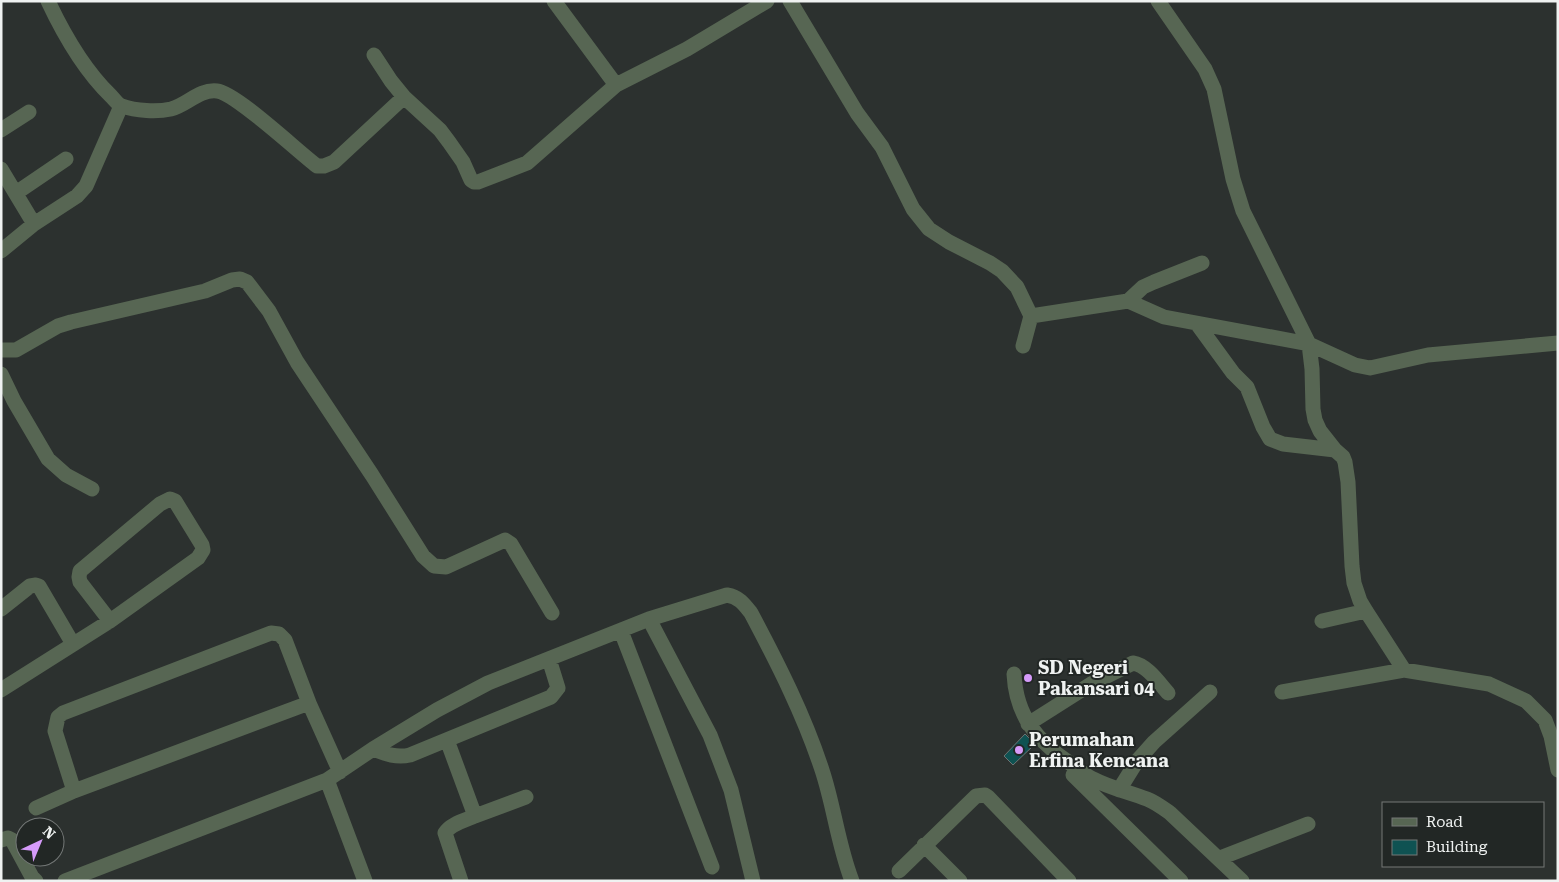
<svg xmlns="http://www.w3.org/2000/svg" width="1559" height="882" font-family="'Roboto Serif',serif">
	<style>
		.building { fill: #0f5252; stroke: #6d7373 }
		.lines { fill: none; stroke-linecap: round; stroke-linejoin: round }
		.minor { stroke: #576653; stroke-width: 15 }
		.poi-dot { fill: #d69bfa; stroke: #222725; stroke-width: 2 }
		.labels { text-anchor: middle; stroke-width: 4; stroke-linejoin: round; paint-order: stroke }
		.poi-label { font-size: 18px; font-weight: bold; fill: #eff2f1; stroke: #222725; text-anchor: start }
	</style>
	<rect width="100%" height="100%" fill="#2c312f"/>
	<path class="building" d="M1025,734L1035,744L1013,765L1004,756Z"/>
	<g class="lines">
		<path class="minor" d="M48,1C64,35 84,70 111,96C114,99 118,105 122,106C136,111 157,112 171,109C187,105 199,89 217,91C236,93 297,151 317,166H324L334,162L404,97
			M554,1L616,85
			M790,1L857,113L882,147L913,209L929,229L949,242L990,263L1002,271L1017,287L1031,316L1023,346
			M1158,1L1205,69L1214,89L1233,179L1243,211L1309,344L1312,369L1313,409L1315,420L1320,431L1335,450L1343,457L1345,462L1348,482L1352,566L1354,583L1360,601L1366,611L1404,670
			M374,55L391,81L404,97L440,130L449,142L463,162L471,180L474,182H478L527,163L616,85L687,49L767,1
			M1,130L29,112
			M1,169L34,224
			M16,193L66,159
			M1,251L34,224L77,196L86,186L121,106
			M1128,301L1164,317L1309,344L1355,365L1370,368L1428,355L1558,343
			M1031,316L1128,301L1143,287L1154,282L1202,263
			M1198,325L1233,373L1247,387L1263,427L1270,439L1283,444L1335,450
			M1,350H16L58,326L71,322L205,291L232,280L240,279L247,282L269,311L297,362L372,475L423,556L434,566L446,567L505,540L511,544L552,613
			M1,374L14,401L48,459L66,475L92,489
			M1,609L30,586L36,585L39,586L73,644
			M649,619L710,735L731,790L753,881
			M1322,621L1366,611
			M621,631L712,867
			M1014,674C1016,716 1037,741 1071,764C1078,769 1085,775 1093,779C1110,788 1129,792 1147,799C1155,802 1163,808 1170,813L1242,881
			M1,690L110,621L198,558L203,550L202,545L175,501L170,499L160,504L80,571L79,577L80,582L110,621
			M1282,692L1404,670L1489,684L1526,701L1545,720L1551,736L1558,770
			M1028,724L1091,684L1133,663C1147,665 1159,683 1168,693
			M447,740L475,816C466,820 450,824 445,833L461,881
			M373,749C386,754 396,758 410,755L551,697L558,688L549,659
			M1073,775L1181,881
			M327,780L365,881
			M1119,790L1137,761L1154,742L1210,692
			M74,791L309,703
			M36,808L74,791L55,731L58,717L63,713L271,633L279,634L285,640L309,703L340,772
			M475,816L526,797
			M1,840L8,838L12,840L32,877L36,881
			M924,845L960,881
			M1220,858L1308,824
			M899,871L976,796L985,795L988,797L1069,881
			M65,881L327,780L373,749L437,710L488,683L649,619L727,595C739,597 744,604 751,613C778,664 804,715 822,770C834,806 838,845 852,881"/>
	</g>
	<g class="poi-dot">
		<circle cx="1028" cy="678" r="5"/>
		<circle cx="1019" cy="750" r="5"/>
	</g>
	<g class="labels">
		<g class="poi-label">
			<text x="1038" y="674">SD Negeri<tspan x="1038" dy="21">Pakansari 04</tspan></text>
			<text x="1029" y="746">Perumahan<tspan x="1029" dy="21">Erfina Kencana</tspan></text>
		</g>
	</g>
	<rect width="1559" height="882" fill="none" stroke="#eff2f1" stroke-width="5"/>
	<rect x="1382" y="802" width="162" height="65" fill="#222725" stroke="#747877"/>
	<rect x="1392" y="818" width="25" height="8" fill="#576653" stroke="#747877"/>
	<text x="1426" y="827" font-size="15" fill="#eff2f1">Road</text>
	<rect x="1392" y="840" width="25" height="15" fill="#0f5252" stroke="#747877"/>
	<text x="1426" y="852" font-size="15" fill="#eff2f1">Building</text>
	<g transform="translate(40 842) rotate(44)"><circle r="24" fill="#222725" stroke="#747877"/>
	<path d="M0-4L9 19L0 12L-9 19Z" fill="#d69bfa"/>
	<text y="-8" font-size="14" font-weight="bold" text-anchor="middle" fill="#eff2f1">N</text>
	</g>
</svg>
